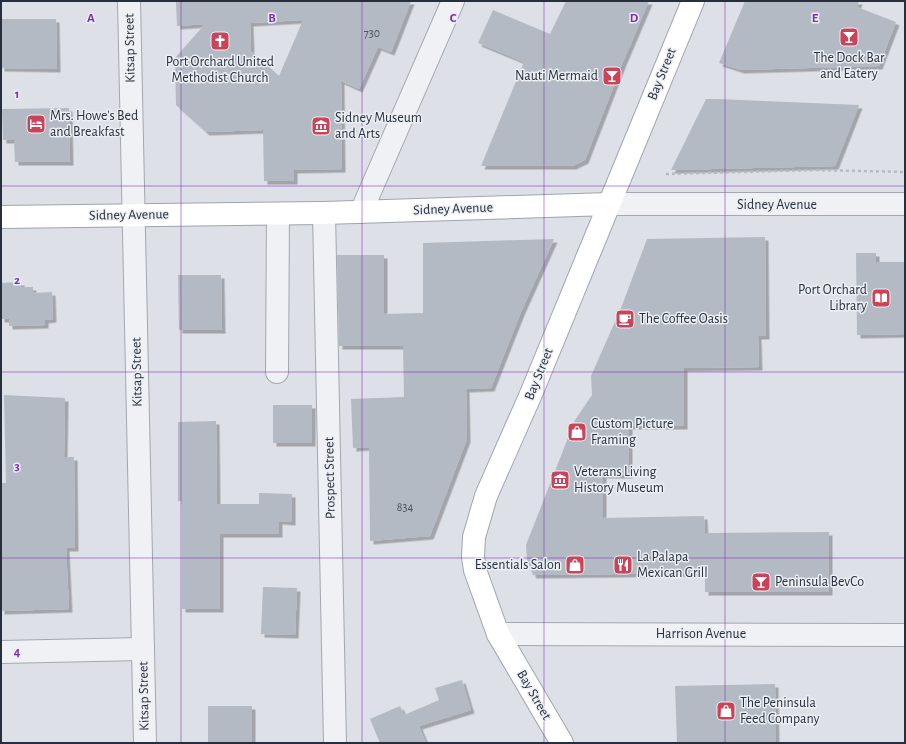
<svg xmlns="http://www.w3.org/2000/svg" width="906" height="744" font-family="'Alegreya Sans',sans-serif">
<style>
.building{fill:#b4bac3;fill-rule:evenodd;filter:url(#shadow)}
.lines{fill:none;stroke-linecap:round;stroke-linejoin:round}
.minor-casing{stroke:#a3a7b0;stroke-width:24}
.major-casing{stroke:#9ca5b2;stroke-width:24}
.path{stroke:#b7bbc1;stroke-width:2.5;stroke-dasharray:3 3;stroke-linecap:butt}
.minor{stroke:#eff1f5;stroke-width:22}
.major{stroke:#fff;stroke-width:22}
.grid{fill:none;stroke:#7b2cbf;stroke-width:1;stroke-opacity:0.55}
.labels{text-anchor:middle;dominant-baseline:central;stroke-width:3;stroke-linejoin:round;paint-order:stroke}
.number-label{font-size:12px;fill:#4a525e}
.street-label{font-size:14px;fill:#272f3c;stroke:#eceff4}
.poi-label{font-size:14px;fill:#272f3c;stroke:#eceff4;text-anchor:start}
.grid-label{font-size:13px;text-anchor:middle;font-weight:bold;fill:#7b2cbf;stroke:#eceff4;stroke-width:3;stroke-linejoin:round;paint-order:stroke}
</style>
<defs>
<filter id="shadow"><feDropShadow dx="3.5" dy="3.5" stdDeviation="0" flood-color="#0004"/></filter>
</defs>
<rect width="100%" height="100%" fill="#dde0e6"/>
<g class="building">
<path d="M 176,1 L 411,1 L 391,52 L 378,47 L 359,89 L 341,81 L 342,169 L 294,170 L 294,181 L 264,181 L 263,130 L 206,132 L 176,105 L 175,58 L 205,24 L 177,26 ZM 303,20 L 279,76 L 251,51 L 250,23 Z"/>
<path d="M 566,1 L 649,1 L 623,62 L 585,160 L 573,166 L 481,166 L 524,62 L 478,43 L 493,10 L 550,34 Z"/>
<path d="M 745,1 L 859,1 L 857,7 L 896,22 L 879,66 L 741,70 L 719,63 Z"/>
<path d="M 1,19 L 56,19 L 57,69 L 1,68 Z"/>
<path d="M 706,99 L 718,99 L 859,105 L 835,166 L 671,170 Z"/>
<path d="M 69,108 L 70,162 L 15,162 L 14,140 L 3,140 L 2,109 Z"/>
<path d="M 765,237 L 766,336 L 758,336 L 759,367 L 684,368 L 684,426 L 629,426 L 629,475 L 603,475 L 603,518 L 704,516 L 705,533 L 829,532 L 829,592 L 705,592 L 705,573 L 533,575 L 527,560 L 526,545 L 575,420 L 592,395 L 591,376 L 621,308 L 647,239 Z"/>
<path d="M 554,239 L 521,312 L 491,388 L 466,389 L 467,439 L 430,536 L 370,541 L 369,447 L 353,448 L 351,399 L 404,397 L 403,346 L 339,346 L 337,255 L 384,255 L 384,314 L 423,313 L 423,243 Z"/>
<path d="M 856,253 L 876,253 L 876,262 L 905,262 L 905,334 L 857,335 Z"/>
<path d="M 178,275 L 221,275 L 222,330 L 179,330 Z"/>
<path d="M 21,282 L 21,287 L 33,287 L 33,293 L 52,292 L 53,319 L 45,320 L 45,325 L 9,326 L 9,319 L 1,319 L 1,283 Z"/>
<path d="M 4,395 L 65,398 L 64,457 L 74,457 L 75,548 L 66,548 L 69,609 L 1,611 L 1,483 L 6,483 Z"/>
<rect x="273" y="405" width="39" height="38"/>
<path d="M 216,421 L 217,504 L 259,504 L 259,493 L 292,494 L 292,522 L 279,521 L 279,534 L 220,534 L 220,609 L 182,609 L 182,501 L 178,501 L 178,422 Z"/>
<path d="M 263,587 L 297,588 L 295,635 L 261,634 Z"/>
<path d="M 462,680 L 471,710 L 419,726 L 426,743 L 380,743 L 370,719 L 400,706 L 404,715 L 439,700 L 435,688 Z"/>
<path d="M 775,684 L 776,743 L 677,743 L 675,686 Z"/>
<rect x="208" y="706" width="44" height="37"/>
</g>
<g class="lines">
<defs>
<g id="minor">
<path d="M 129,1 L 145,743"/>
<path d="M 609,204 L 905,204"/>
<path d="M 361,212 L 453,1"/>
<path d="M 324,213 L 335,743"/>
<path d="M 277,372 L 278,214"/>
<path d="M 498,634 L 905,635"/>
<path d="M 1,652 L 143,649"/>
</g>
<g id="major">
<path d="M 1,217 L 324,213 L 609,204"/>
<path d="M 562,743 L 498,634 L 475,570 L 473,557 L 474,537 L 486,496 L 531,394 L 693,1"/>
</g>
</defs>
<use href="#minor" class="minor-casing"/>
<use href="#major" class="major-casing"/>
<path class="path" d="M 666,174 L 815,170 L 905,172"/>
<use href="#minor" class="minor"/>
<use href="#major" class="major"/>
</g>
<path class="grid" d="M 181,1 L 181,743M 362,1 L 362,743M 544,1 L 544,743M 725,1 L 725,743M 1,186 L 905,186M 1,372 L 905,372M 1,558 L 905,558"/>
<defs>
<symbol id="bar-square" viewBox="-11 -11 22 22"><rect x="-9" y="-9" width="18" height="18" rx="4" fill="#ca4358" stroke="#eceff4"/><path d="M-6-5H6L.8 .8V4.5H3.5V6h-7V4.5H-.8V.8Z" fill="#fff"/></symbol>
<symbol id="church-square" viewBox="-11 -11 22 22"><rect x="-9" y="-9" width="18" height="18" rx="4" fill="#ca4358" stroke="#eceff4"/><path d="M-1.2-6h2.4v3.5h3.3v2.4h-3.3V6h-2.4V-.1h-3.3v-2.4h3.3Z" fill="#fff"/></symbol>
<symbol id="hotel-square" viewBox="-11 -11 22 22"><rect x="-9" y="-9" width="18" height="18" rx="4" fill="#ca4358" stroke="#eceff4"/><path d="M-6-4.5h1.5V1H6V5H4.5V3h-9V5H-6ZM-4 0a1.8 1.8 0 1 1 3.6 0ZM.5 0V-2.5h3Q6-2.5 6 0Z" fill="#fff"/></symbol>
<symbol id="museum-square" viewBox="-11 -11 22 22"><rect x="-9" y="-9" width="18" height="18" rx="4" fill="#ca4358" stroke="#eceff4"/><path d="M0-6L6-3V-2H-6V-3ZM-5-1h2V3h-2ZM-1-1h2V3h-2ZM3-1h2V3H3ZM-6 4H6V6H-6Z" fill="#fff"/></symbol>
<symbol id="library-square" viewBox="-11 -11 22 22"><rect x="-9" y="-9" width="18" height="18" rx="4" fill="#ca4358" stroke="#eceff4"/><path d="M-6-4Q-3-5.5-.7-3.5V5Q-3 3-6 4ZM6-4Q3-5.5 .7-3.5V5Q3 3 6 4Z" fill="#fff"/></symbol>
<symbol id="cafe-square" viewBox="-11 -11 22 22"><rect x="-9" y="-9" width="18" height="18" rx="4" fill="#ca4358" stroke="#eceff4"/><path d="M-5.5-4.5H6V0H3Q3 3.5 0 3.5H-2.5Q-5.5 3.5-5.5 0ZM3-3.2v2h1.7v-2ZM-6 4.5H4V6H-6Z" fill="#fff"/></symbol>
<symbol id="shop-square" viewBox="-11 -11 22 22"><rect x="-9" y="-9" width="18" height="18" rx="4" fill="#ca4358" stroke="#eceff4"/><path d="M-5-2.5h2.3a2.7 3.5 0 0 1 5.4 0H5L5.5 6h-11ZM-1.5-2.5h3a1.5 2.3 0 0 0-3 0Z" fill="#fff"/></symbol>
<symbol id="restaurant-square" viewBox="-11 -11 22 22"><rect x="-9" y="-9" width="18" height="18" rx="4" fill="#ca4358" stroke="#eceff4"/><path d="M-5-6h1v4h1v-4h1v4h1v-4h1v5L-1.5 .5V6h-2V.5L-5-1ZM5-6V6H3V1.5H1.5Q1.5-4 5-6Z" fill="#fff"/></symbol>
</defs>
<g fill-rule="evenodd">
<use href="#bar-square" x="838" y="26" width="22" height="22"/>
<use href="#church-square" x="209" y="30" width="22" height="22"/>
<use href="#bar-square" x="601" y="65" width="22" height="22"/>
<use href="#hotel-square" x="25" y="113" width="22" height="22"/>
<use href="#museum-square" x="310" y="115" width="22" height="22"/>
<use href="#library-square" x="870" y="287" width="22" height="22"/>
<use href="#cafe-square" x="614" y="308" width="22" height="22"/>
<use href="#shop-square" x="566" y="421" width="22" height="22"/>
<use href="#museum-square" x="549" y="469" width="22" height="22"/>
<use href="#shop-square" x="564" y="554" width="22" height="22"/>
<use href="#restaurant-square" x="612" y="554" width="22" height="22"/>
<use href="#bar-square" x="750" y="571" width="22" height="22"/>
<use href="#shop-square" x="715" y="700" width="22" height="22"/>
</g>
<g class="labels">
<g class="number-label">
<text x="372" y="33">730</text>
<text x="405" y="507">834</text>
</g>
<g class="street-label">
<text transform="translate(130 48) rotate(-91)">Kitsap Street</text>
<text transform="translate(662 74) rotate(-68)">Bay Street</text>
<text x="777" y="205">Sidney Avenue</text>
<text transform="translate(453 209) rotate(-2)">Sidney Avenue</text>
<text transform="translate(129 215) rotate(-1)">Sidney Avenue</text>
<text transform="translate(137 372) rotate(-91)">Kitsap Street</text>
<text transform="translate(539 374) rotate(-68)">Bay Street</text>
<text transform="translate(330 478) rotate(-91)">Prospect Street</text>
<text x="701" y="634">Harrison Avenue</text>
<text transform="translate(534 695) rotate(60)">Bay Street</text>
<text transform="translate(144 696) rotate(-91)">Kitsap Street</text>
</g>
<g class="poi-label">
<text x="849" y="58" text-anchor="middle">The Dock Bar<tspan x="849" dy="16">and Eatery</tspan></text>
<text x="220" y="62" text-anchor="middle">Port Orchard United<tspan x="220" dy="16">Methodist Church</tspan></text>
<text x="598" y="76" text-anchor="end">Nauti Mermaid</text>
<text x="50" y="116">Mrs. Howe's Bed<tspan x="50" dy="16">and Breakfast</tspan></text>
<text x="335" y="118">Sidney Museum<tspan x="335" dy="16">and Arts</tspan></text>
<text x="867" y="290" text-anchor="end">Port Orchard<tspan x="867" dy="16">Library</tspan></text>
<text x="639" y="319">The Coffee Oasis</text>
<text x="591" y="424">Custom Picture<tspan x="591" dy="16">Framing</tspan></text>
<text x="574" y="472">Veterans Living<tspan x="574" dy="16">History Museum</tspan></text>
<text x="637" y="557">La Palapa<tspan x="637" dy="16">Mexican Grill</tspan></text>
<text x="561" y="565" text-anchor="end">Essentials Salon</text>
<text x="775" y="582">Peninsula BevCo</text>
<text x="740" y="703">The Peninsula<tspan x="740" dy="16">Feed Company</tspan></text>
</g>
</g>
<g class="grid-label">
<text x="91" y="22">A</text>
<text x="272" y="22">B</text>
<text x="453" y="22">C</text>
<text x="634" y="22">D</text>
<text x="815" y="22">E</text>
<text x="17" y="98">1</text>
<text x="17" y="284">2</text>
<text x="17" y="470">3</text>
<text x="17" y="656">4</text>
</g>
<rect width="906" height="744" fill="none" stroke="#272f3c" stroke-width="4"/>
</svg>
